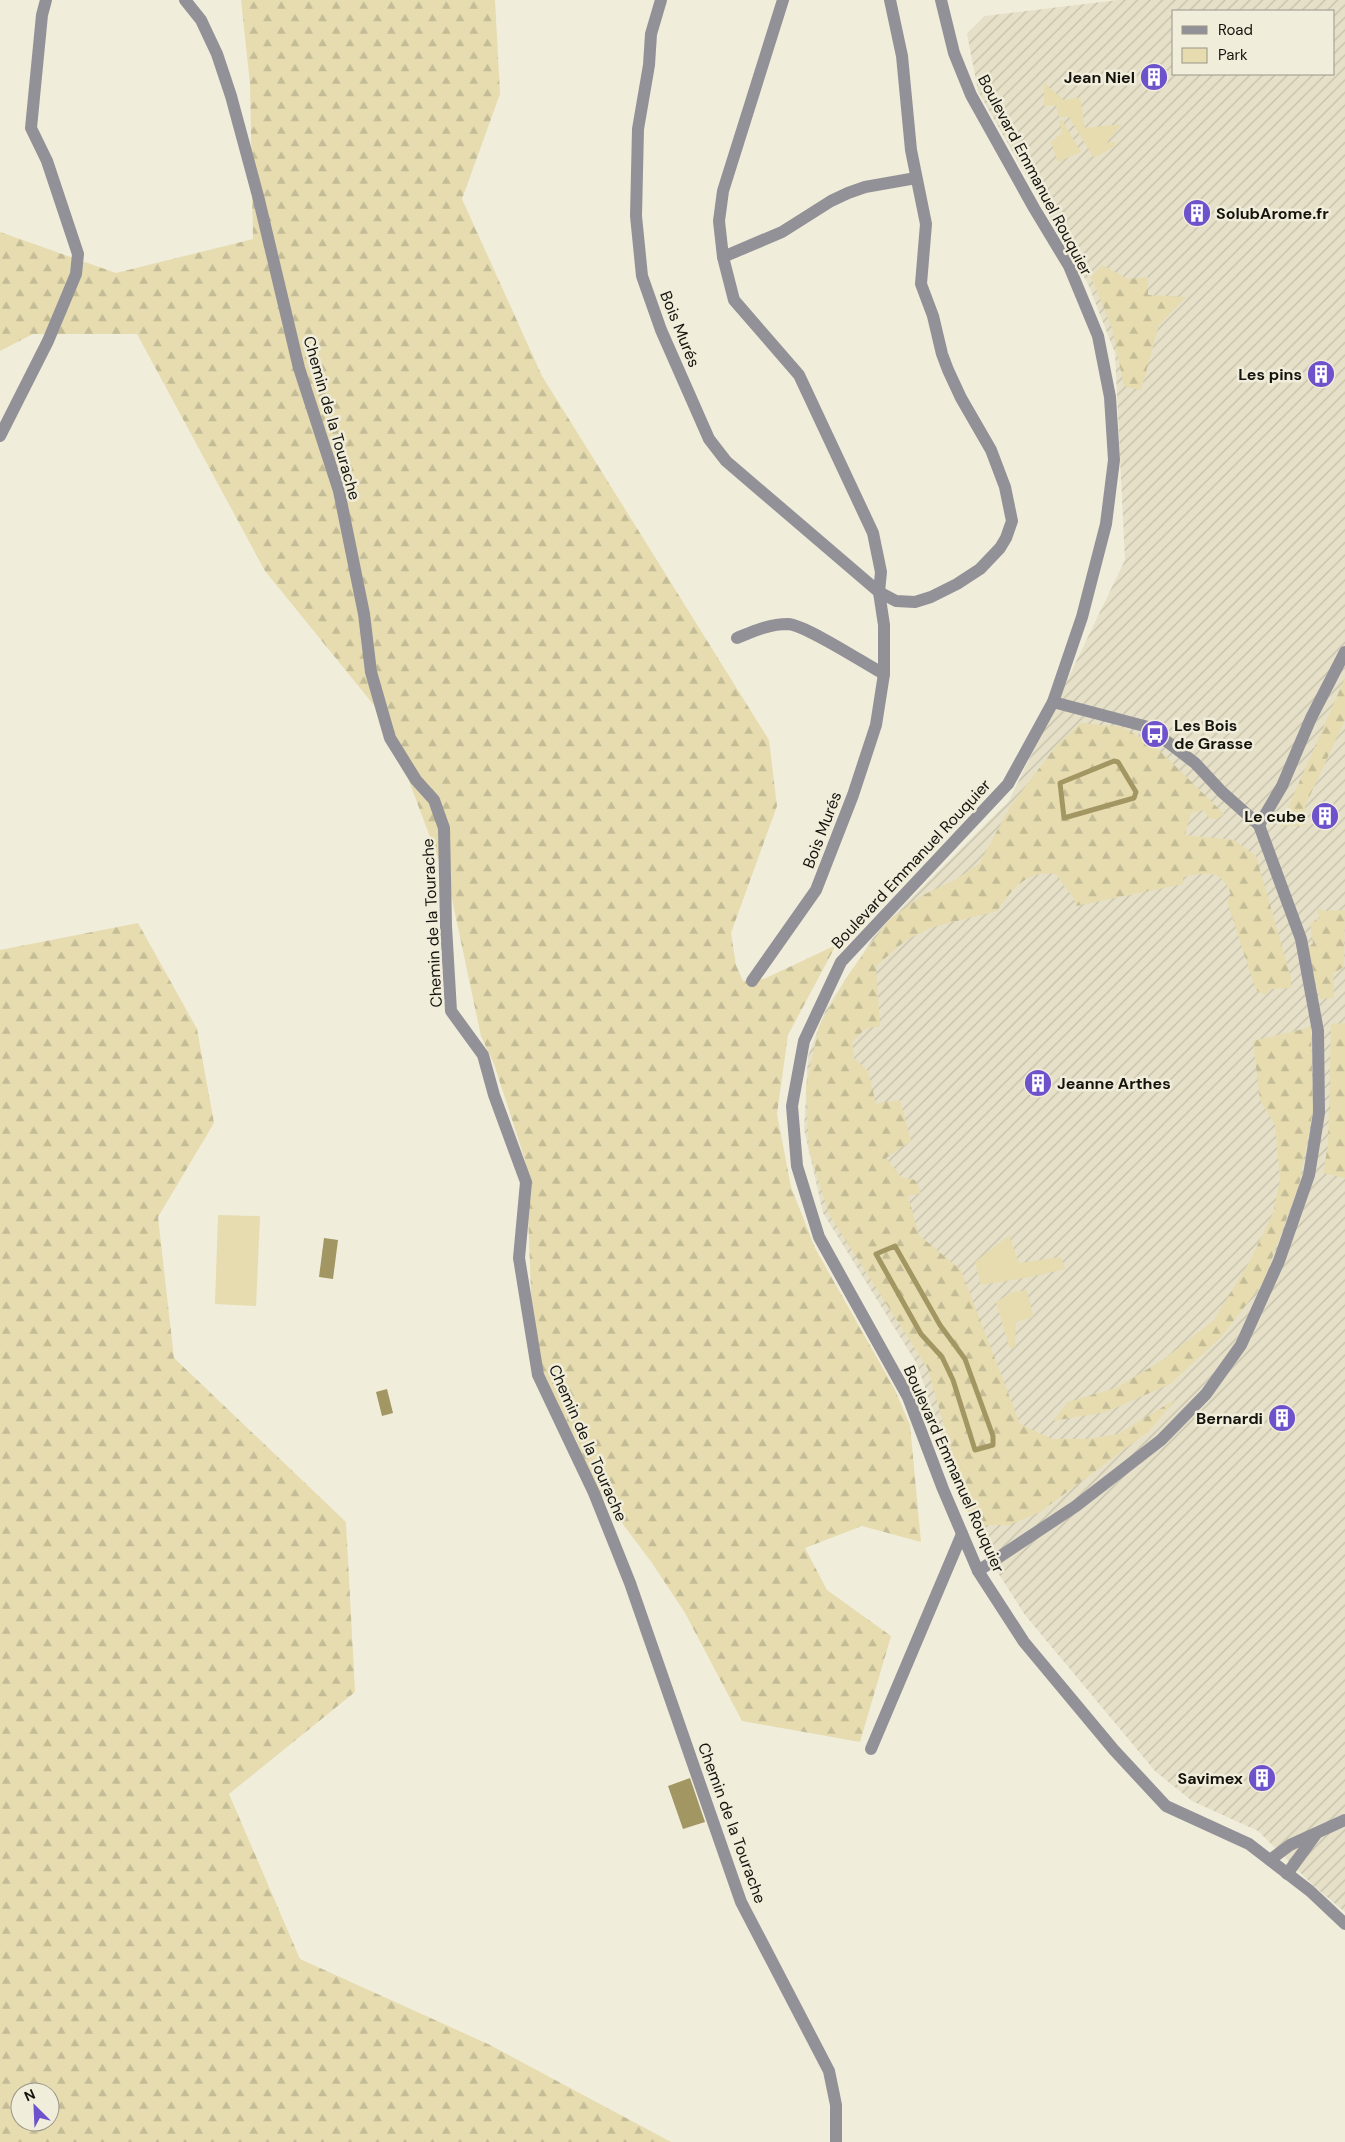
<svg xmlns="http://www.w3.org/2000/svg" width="1345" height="2142" font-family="'DM Sans',sans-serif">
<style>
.industrial{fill:url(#industrial-furrows);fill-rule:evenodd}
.green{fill:#e6dcb0}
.forest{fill:url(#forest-firs);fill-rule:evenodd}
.water{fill:#a29663}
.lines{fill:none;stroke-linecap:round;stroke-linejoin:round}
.stream{stroke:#a29663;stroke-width:5}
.minor{stroke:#929198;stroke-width:12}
.labels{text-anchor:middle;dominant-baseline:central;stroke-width:5;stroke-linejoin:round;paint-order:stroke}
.poi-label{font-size:16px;font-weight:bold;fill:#15130d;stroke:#f1eddb;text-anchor:end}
.street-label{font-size:16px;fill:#15130d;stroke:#f1eddb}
</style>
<defs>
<pattern id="industrial-furrows" width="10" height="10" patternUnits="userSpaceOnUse" patternTransform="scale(1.25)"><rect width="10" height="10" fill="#e5e0c7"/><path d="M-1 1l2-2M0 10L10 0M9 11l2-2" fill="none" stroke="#c4bfaa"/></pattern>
<pattern id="forest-firs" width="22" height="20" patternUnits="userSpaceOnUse" patternTransform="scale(1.25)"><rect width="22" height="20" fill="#e6dcb0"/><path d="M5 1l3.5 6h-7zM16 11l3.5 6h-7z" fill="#c4bc96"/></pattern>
</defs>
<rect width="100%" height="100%" fill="#f1eddb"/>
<path class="industrial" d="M 1118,0 L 1345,0 L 1345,1912 L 1314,1886 L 1258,1831 L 1192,1801 L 1155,1771 L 1025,1615 L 991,1562 L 972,1525 L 917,1364 L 823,1213 L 804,1129 L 808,1056 L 826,1009 L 877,932 L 1009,801 L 1125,560 L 1115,353 L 1088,284 L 978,91 L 967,34 L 985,16 ZM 1174,11 L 1334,11 L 1334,74 L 1174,74 Z"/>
<g class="green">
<path d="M 1044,83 L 1064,100 L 1080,97 L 1085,128 L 1122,124 L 1106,143 L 1115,142 L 1115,146 L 1094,158 L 1069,117 L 1059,117 L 1056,105 L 1044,106 Z"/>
<path d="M 1062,120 L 1081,152 L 1058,162 L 1051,142 L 1062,133 L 1059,121 Z"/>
<path d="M 218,1215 L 260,1216 L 256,1306 L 215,1304 Z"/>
<path d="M 1009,1235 L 1019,1263 L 1061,1257 L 1065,1269 L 1025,1278 L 981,1285 L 975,1262 Z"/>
<path d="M 1027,1290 L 1033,1317 L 1016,1322 L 1015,1347 L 1010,1349 L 996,1302 L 1012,1292 Z"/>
</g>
<g class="forest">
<path d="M 241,0 L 495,0 L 500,94 L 462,199 L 542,376 L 769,740 L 777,806 L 731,933 L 736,965 L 743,981 L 764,979 L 836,945 L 788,1035 L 777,1114 L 791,1187 L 815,1248 L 894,1388 L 910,1425 L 921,1542 L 862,1526 L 805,1548 L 827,1590 L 891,1636 L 860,1742 L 742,1721 L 685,1613 L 652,1563 L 595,1487 L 576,1439 L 549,1392 L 533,1343 L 526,1163 L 494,1064 L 481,1036 L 450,890 L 386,720 L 265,571 L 137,334 L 33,334 L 0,351 L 0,232 L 116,273 L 253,239 L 250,84 Z"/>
<path d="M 1102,265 L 1128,279 L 1148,277 L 1148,295 L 1186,297 L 1159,325 L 1141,390 L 1124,386 L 1112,328 L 1091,277 Z"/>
<path d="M 1345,678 L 1345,720 L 1305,806 L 1306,826 L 1280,826 Z"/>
<path d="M 1081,723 L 1122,727 L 1154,745 L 1224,814 L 1217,819 L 1209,818 L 1204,810 L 1191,813 L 1185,835 L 1234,840 L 1256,856 L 1291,978 L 1291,988 L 1271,989 L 1265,995 L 1256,990 L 1227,901 L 1231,894 C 1221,868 1206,873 1183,877 L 1183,884 L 1076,906 L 1074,899 L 1056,874 C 1026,870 1013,888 997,911 L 933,927 L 906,940 L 876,966 L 880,1026 L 865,1029 L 852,1042 L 854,1058 L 868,1071 L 876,1104 L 900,1100 L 911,1141 L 886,1158 L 901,1177 L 915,1180 L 921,1193 L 908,1196 L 919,1235 L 961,1270 L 1020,1424 L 1052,1439 L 1087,1439 L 1118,1434 L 1176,1399 L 1149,1431 L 1040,1512 L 1009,1525 L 972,1525 L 928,1369 L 829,1214 L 809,1150 L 806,1087 L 819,1026 L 849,974 L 888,921 L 923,895 L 955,880 L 979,864 L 1010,807 L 1056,746 Z"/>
<path d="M 1316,909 L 1325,911 L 1345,910 L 1344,967 L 1333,973 L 1334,998 L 1320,999 L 1306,950 L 1313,943 L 1310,923 L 1320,918 Z"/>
<path d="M 138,923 L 197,1029 L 214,1123 L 158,1217 L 174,1358 L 346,1522 L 355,1692 L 229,1794 L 300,1959 L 488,2044 L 671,2142 L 0,2142 L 0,950 ZM 20,2092 L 50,2092 L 50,2122 L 20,2122 Z"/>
<path d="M 1345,1023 L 1345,1178 L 1323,1173 L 1328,1145 L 1331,1024 Z"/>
<path d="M 1311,1027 L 1313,1110 L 1299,1185 L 1263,1283 L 1221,1337 L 1170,1384 L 1106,1412 L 1053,1421 L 1068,1402 L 1116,1388 L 1164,1359 L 1214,1320 L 1251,1259 L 1273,1213 L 1280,1180 L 1275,1125 L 1260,1100 L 1253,1041 Z"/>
</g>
<g class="water">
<path d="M 324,1238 L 338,1240 L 333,1279 L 319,1277 Z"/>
<path d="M 387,1389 L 393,1413 L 382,1416 L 376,1392 Z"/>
<path d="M 690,1778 L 705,1822 L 683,1829 L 668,1786 Z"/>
</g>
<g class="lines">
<g class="stream">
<path d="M 1114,761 L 1118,762 L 1136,792 L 1134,798 L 1064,818 L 1060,783 Z"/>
<path d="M 895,1246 L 940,1325 L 965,1359 L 993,1436 L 993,1445 L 975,1450 L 953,1380 L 942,1357 L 921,1334 L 876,1254 Z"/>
</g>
<g class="minor">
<path d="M 185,0 L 201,20 L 217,54 L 231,96 L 258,196 L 299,368 L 339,491 L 364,614 L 371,672 L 390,738 L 416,780 L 434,800 L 444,828 L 446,926 L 451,1011 L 483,1055 L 494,1095 L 526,1182 L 519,1258 L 538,1375 L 594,1493 L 630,1583 L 741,1902 L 829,2071 L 836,2105 L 836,2142"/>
<path d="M 661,0 L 651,34 L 649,65 L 638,129 L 636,216 L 642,276 L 661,330 L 709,439 L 726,461 L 879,592 L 896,601 L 915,602 L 931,597 L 957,584 L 980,569 L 1000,548 L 1006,538 L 1012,521 L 1005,487 L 991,450 L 961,398 L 948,370 L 942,354 L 933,316 L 921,284 L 926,224 L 911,150 L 902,56 L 890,0"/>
<path d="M 941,0 L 954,53 L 971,95 L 1034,208 L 1069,266 L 1098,336 L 1110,397 L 1114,460 L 1106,524 L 1082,617 L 1053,702 L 1008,784 L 841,962 L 804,1041 L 792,1106 L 797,1166 L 819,1237 L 908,1397 L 943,1489 L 978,1571 L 1024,1642 L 1114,1750 L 1166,1806 L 1249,1844 L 1310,1891 L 1345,1924"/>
<path d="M 723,257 L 782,232 L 831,201 L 848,193 L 865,187 L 916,178"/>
<path d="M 0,436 L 48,341 L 76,274 L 78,254 L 47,161 L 31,128 L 42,15 L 46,0"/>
<path d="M 737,638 C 754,631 769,624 788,624 C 806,625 865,664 884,674"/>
<path d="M 1259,825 L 1282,786 L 1311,718 L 1345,652"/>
<path d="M 752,981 L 816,890 L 853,795 L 876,725 L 884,674 L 884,625 L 879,592 L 881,572 L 873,533 L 799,375 L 734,300 L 723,257 L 719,221 L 723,191 L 783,0"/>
<path d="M 978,1571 L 1076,1506 L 1161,1440 L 1206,1394 L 1241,1345 L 1279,1261 L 1309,1175 L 1319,1113 L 1318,1031 L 1301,939 L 1259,825 L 1222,792 L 1195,763 L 1148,727 L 1053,702"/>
<path d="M 871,1749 L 962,1534"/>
<path d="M 1270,1860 L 1290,1845 L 1345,1820"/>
<path d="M 1287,1874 L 1316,1834"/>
</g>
</g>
<defs>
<symbol id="building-disc" viewBox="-11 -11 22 22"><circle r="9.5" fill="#6e52cb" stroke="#f1eddb"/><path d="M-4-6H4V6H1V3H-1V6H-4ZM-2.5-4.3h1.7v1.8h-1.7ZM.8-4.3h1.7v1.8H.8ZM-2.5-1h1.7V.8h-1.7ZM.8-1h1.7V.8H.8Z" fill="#fff"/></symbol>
<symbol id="bus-disc" viewBox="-11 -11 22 22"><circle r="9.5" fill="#6e52cb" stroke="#f1eddb"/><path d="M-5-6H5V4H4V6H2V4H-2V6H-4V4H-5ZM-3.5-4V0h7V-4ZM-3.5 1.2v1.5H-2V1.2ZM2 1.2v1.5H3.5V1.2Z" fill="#fff"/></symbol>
</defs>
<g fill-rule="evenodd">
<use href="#building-disc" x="1138" y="61" width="32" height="32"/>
<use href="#building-disc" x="1181" y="197" width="32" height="32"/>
<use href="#building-disc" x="1305" y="358" width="32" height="32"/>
<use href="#bus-disc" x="1139" y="718" width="32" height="32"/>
<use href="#building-disc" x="1309" y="800" width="32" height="32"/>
<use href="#building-disc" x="1022" y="1067" width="32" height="32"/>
<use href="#building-disc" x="1266" y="1402" width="32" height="32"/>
<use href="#building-disc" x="1246" y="1762" width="32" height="32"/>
</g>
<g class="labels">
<g class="poi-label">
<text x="1135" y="77">Jean Niel</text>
<text x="1216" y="213" text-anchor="start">SolubArome.fr</text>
<text x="1302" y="374">Les pins</text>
<text x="1174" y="725" text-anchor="start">Les Bois<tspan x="1174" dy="18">de Grasse</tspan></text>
<text x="1306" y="816">Le cube</text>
<text x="1057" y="1083" text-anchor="start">Jeanne Arthes</text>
<text x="1263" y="1418">Bernardi</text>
<text x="1243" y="1778">Savimex</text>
</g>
<g class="street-label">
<text transform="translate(1035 175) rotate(62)">Boulevard Emmanuel Rouquier</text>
<text transform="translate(680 329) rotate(68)">Bois Murés</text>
<text transform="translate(332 418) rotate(74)">Chemin de la Tourache</text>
<text transform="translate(822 830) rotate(-69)">Bois Murés</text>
<text transform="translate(911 864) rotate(-47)">Boulevard Emmanuel Rouquier</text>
<text transform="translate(432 923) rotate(-93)">Chemin de la Tourache</text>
<text transform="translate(588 1443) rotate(66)">Chemin de la Tourache</text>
<text transform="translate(954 1469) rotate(66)">Boulevard Emmanuel Rouquier</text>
<text transform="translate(732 1823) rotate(70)">Chemin de la Tourache</text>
</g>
</g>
<rect x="1172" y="10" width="162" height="65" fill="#f1eddb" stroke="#999689"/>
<rect x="1182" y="26" width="25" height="8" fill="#929198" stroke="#999689"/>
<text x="1218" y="35" font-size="15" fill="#15130d">Road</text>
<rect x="1182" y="48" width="25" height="15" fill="#e6dcb0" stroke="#999689"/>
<text x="1218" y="60" font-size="15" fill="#15130d">Park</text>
<g transform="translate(35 2107) rotate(336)"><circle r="24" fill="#f1eddb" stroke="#999689"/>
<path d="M0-4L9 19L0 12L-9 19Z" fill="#6e52cb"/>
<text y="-8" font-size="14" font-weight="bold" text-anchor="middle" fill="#15130d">N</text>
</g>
</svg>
